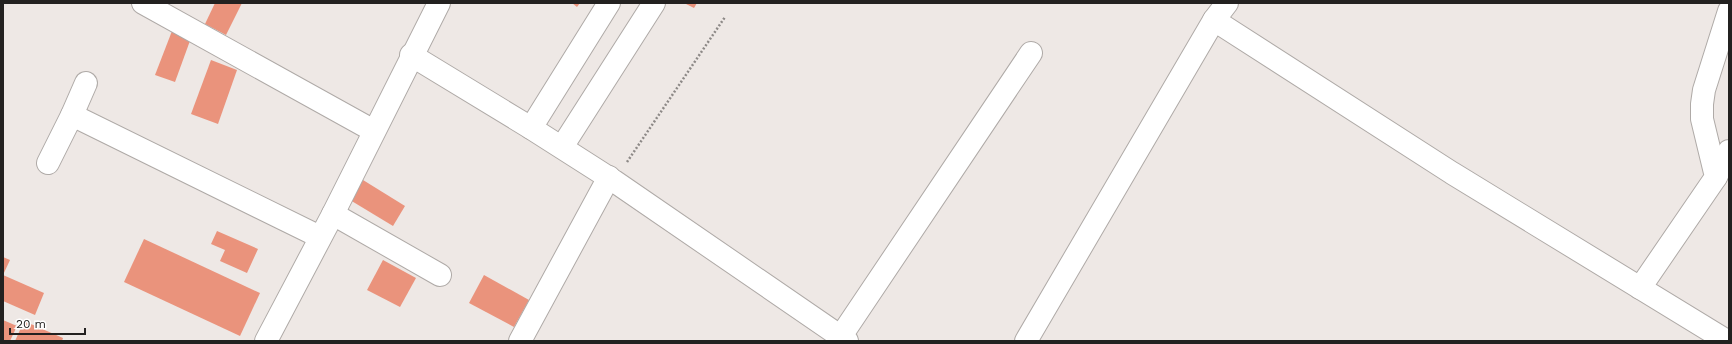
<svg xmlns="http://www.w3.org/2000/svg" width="1732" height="344" font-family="'Work Sans',sans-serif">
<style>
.building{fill:#ea937c}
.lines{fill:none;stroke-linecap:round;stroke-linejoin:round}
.street-casing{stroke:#afaaa7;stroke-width:24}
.path{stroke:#8d8987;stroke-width:2.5;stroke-dasharray:2 2;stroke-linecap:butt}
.street{stroke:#fff;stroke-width:22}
</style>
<rect width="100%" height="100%" fill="#eee8e5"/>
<g class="building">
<path d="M 215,3 L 242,3 L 226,35 L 205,24 Z"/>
<path d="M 572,3 L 580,3 L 577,7 Z"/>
<path d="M 684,3 L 697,3 L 694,8 Z"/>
<path d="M 172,31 L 191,38 L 175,82 L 155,75 Z"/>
<path d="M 211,60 L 237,70 L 218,124 L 191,114 Z"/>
<path d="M 363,180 L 405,206 L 393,226 L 350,200 Z"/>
<path d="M 217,231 L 258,249 L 247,273 L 220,261 L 225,250 L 211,244 Z"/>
<path d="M 144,239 L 260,293 L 240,336 L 124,282 Z"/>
<path d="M 3,257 L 10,260 L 3,275 Z"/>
<path d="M 383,260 L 416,278 L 400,307 L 367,290 Z"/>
<path d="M 3,275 L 44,293 L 35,315 L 3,301 Z"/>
<path d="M 484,275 L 529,300 L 514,327 L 469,303 Z"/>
<path d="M 3,320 L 17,326 L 10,341 L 3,341 Z"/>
<path d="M 24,321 L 63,338 L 62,341 L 15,341 Z"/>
</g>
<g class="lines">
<defs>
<g id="street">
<path d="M 143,3 L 374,131"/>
<path d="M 1227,3 L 1214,20 L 1452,173 L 1727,341"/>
<path d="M 411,55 L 531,128 L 614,181 L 847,341"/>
<path d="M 72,115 L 86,83"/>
<path d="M 531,128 L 609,3"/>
<path d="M 562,147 L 654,3"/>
<path d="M 48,163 L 72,115 L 320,237"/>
<path d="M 1716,177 L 1729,151"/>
<path d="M 333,214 L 440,275"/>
<path d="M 1640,288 L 1716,177 L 1702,119 L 1702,104 L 1704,90 L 1729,11"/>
<path d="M 841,336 L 1031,53"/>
<path d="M 266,341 L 333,214 L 439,3"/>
<path d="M 520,341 L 609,177"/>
<path d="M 1026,341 L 1214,20"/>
</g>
</defs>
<use href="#street" class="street-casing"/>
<path class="path" d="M 627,162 L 725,17"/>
<use href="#street" class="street"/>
</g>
<rect width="1732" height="344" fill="none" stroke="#232120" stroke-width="8"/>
<path d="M10 328v6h75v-6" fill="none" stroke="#232120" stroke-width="2"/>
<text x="16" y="328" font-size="12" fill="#232120" stroke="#ffffff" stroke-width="3" paint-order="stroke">20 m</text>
</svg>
